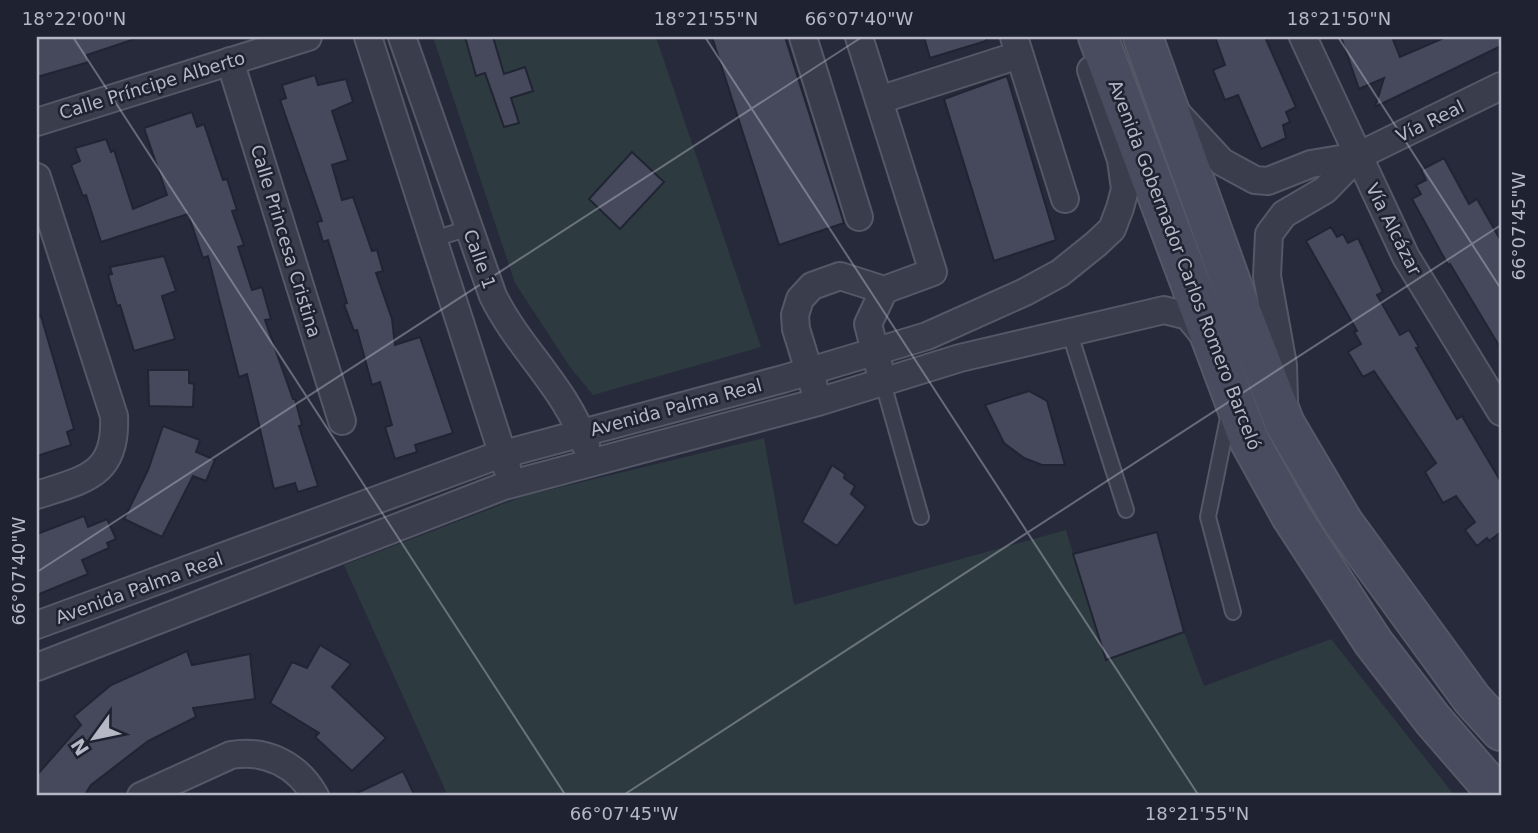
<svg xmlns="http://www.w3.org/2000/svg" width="1538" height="833" font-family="'DejaVu Sans',sans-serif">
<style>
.green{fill:#2d3a40}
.building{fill:#46495c;stroke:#212432;stroke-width:2}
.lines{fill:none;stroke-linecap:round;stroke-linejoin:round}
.lane-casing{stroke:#555866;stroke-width:18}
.street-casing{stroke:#555866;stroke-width:30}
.secondary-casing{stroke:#555866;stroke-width:42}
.lane{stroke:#3a3d4b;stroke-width:14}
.street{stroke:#3a3d4b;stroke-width:26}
.secondary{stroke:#494b5e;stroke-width:38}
.ticks{fill:none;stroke:#b6b8c6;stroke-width:2;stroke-opacity:0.45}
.labels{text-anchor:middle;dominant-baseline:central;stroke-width:5;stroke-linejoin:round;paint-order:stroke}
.street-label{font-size:18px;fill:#b6b8c6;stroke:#1f2230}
.neatline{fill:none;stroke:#b6b8c6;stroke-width:2.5}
.ticks-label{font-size:18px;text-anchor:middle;fill:#b6b8c6}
</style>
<rect width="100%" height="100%" fill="#272a3b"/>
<g class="green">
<path d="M 433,37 L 656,37 L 761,347 L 593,395 L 570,367 L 515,283 Z"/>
<path d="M 764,438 L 794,605 L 1066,530 L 1106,660 L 1184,632 L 1204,686 L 1331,639 L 1455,796 L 448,796 L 344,565 L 524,496 Z"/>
</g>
<g class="building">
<path d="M 37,37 L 132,37 L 132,40 L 87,55 L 89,62 L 37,77 Z"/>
<path d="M 465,37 L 493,37 L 504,74 L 525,67 L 533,91 L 511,98 L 519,123 L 504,127 L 485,73 L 476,76 Z"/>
<path d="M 712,37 L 785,37 L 844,223 L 779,245 Z"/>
<path d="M 924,37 L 986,37 L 986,41 L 930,58 Z"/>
<path d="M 1215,37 L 1265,37 L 1296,107 L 1286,112 L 1290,122 L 1283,125 L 1286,138 L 1261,149 L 1238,95 L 1225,100 L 1213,70 L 1225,65 Z"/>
<path d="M 1341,37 L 1392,37 L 1400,57 L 1446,37 L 1501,37 L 1501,46 L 1375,107 L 1384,78 L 1359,89 Z"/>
<path d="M 315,75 L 318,85 L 346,79 L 353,102 L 332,111 L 348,160 L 332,165 L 342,200 L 353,197 L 372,251 L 377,250 L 383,271 L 376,273 L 392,319 L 395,345 L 420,337 L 453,433 L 415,445 L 417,452 L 395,459 L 385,427 L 392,425 L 380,382 L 372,385 L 357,330 L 354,331 L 344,304 L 347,303 L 328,240 L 323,242 L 317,222 L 322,221 L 280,100 L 286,98 L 282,85 Z"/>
<path d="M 1007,76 L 1056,240 L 994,261 L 944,99 Z"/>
<path d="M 192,112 L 197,127 L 204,124 L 223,180 L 227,179 L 237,210 L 232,211 L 244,245 L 238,247 L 252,290 L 262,287 L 271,319 L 265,320 L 293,399 L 295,399 L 302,425 L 299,426 L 318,486 L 298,492 L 295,483 L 274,489 L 247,374 L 239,377 L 208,256 L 203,258 L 188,214 L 101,242 L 86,195 L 83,196 L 71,165 L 80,161 L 75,148 L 106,139 L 111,152 L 114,150 L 133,209 L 167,195 L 144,128 Z"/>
<path d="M 632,152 L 664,182 L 620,229 L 589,199 Z"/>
<path d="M 1444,158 L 1469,204 L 1477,199 L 1501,241 L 1501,349 L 1450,264 L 1448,265 L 1412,199 L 1421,194 L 1416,185 L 1426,180 L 1421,170 Z"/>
<path d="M 1331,227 L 1337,237 L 1343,234 L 1348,243 L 1358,238 L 1383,292 L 1377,295 L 1400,335 L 1409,330 L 1419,347 L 1416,348 L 1457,419 L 1462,416 L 1501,482 L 1501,532 L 1489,541 L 1487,538 L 1477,546 L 1465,530 L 1475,522 L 1456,496 L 1443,503 L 1425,472 L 1436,463 L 1374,371 L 1363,377 L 1348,352 L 1361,344 L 1354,332 L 1357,331 L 1306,241 Z"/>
<path d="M 164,256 L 176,291 L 162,296 L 175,339 L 134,351 L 120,305 L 117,306 L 108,275 L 112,274 L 110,267 Z"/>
<path d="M 41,316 L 74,429 L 67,432 L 71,445 L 37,456 L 37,317 Z"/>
<path d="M 148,370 L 189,370 L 189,383 L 194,384 L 193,407 L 149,406 Z"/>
<path d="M 1029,391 L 1047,401 L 1065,465 L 1042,465 L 1024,458 L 1004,443 L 985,405 Z"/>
<path d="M 163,426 L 200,440 L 196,452 L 215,460 L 206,481 L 193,476 L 162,537 L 124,519 L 148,470 Z"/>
<path d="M 832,465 L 845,474 L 844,478 L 855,486 L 851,494 L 866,507 L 837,546 L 802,522 Z"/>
<path d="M 84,516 L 88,527 L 107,519 L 116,539 L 107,543 L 109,548 L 82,560 L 88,574 L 37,595 L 37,534 Z"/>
<path d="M 1157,532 L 1184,632 L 1106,660 L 1073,554 Z"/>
<path d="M 320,645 L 351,664 L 332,687 L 386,738 L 352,771 L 315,737 L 319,733 L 270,703 L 292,662 L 307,668 Z"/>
<path d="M 187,651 L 192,665 L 250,654 L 255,699 L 193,708 L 196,717 L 148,741 L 91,785 L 84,796 L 37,796 L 37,775 L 81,725 L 74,716 L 111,685 Z"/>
<path d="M 403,771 L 415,796 L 351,796 Z"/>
</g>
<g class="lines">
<defs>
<g id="lane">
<path d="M 434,239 L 469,228"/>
<path d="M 1070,334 L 1126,510"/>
<path d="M 883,383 L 921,517"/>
<path d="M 1229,413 L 1208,517 L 1233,612"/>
</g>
<g id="street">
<path d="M 368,37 L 507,468"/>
<path d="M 402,37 L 493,296 C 519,349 567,389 586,446"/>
<path d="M 803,37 L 859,217"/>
<path d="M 1014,37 L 1065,199"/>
<path d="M 1303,37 L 1406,257 L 1501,412"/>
<path d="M 230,61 L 342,421"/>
<path d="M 879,100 L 1019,55"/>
<path d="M 1174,110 L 1222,162 L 1255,180 L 1268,181 L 1311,164 L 1358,156 L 1501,86"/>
<path d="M 37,122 L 308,37"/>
<path d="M 37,177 L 114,416 C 117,475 86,479 37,495"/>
<path d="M 879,367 L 868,324 L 884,290"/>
<path d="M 814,387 L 796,329 L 795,315 L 800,299 L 812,286 L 840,276 L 884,290 L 933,272 L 859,37"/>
<path d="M 1284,401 L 1283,365 L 1267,276 L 1269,234 L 1284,214 L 1325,190 L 1358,156"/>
<path d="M 37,625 L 493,457 L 783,379 L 927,336 L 1025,292 L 1060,273 L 1096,244 L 1112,229 L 1120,208 L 1125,189 L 1121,160 L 1091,70"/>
<path d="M 37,667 L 504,486 L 818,402 L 960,358 L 1164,310 L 1188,316 L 1206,338"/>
<path d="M 141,796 L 231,755 C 266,749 298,765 315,796"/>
</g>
<g id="secondary">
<path d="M 1098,37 L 1249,440 L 1291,516 L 1373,642 L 1433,720 L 1499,796"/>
<path d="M 1143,37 L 1243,316 L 1285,424 L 1343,522 L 1472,699 L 1501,731"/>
</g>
</defs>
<use href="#lane" class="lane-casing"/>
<use href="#street" class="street-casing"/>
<use href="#secondary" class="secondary-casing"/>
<use href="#lane" class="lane"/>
<use href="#street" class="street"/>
<use href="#secondary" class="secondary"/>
</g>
<path class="ticks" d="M 73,37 L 566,796M 705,37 L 1199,796M 1338,37 L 1501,289M 37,572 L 862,37M 622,796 L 1501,225"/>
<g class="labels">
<g class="street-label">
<text transform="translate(152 85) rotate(-17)">Calle Príncipe Alberto</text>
<text transform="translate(1430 121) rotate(-26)">Vía Real</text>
<text transform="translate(1394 229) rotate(63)">Vía Alcázar</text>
<text transform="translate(286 241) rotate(73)">Calle Princesa Cristina</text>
<text transform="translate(480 259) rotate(70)">Calle 1</text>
<text transform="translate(1185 265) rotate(69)">Avenida Gobernador Carlos Romero Barceló</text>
<text transform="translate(676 407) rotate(-15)">Avenida Palma Real</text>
<text transform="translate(139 588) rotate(-20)">Avenida Palma Real</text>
</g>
</g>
<rect width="1538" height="833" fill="none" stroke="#1f2230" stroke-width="77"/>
<g transform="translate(94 738) rotate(237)" stroke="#1f2230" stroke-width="5" paint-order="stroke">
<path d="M0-5L12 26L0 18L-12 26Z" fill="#b6b8c6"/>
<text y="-10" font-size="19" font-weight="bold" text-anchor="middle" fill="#b6b8c6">N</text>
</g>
<rect x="38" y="38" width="1462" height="756" class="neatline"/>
<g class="ticks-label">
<text x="74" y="25">18°22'00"N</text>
<text x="706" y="25">18°21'55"N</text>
<text x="859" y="25">66°07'40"W</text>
<text x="1339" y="25">18°21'50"N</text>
<text transform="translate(1519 226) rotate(-90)" y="6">66°07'45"W</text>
<text transform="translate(19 571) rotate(-90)" y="6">66°07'40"W</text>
<text x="624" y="820">66°07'45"W</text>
<text x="1197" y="820">18°21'55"N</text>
</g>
</svg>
